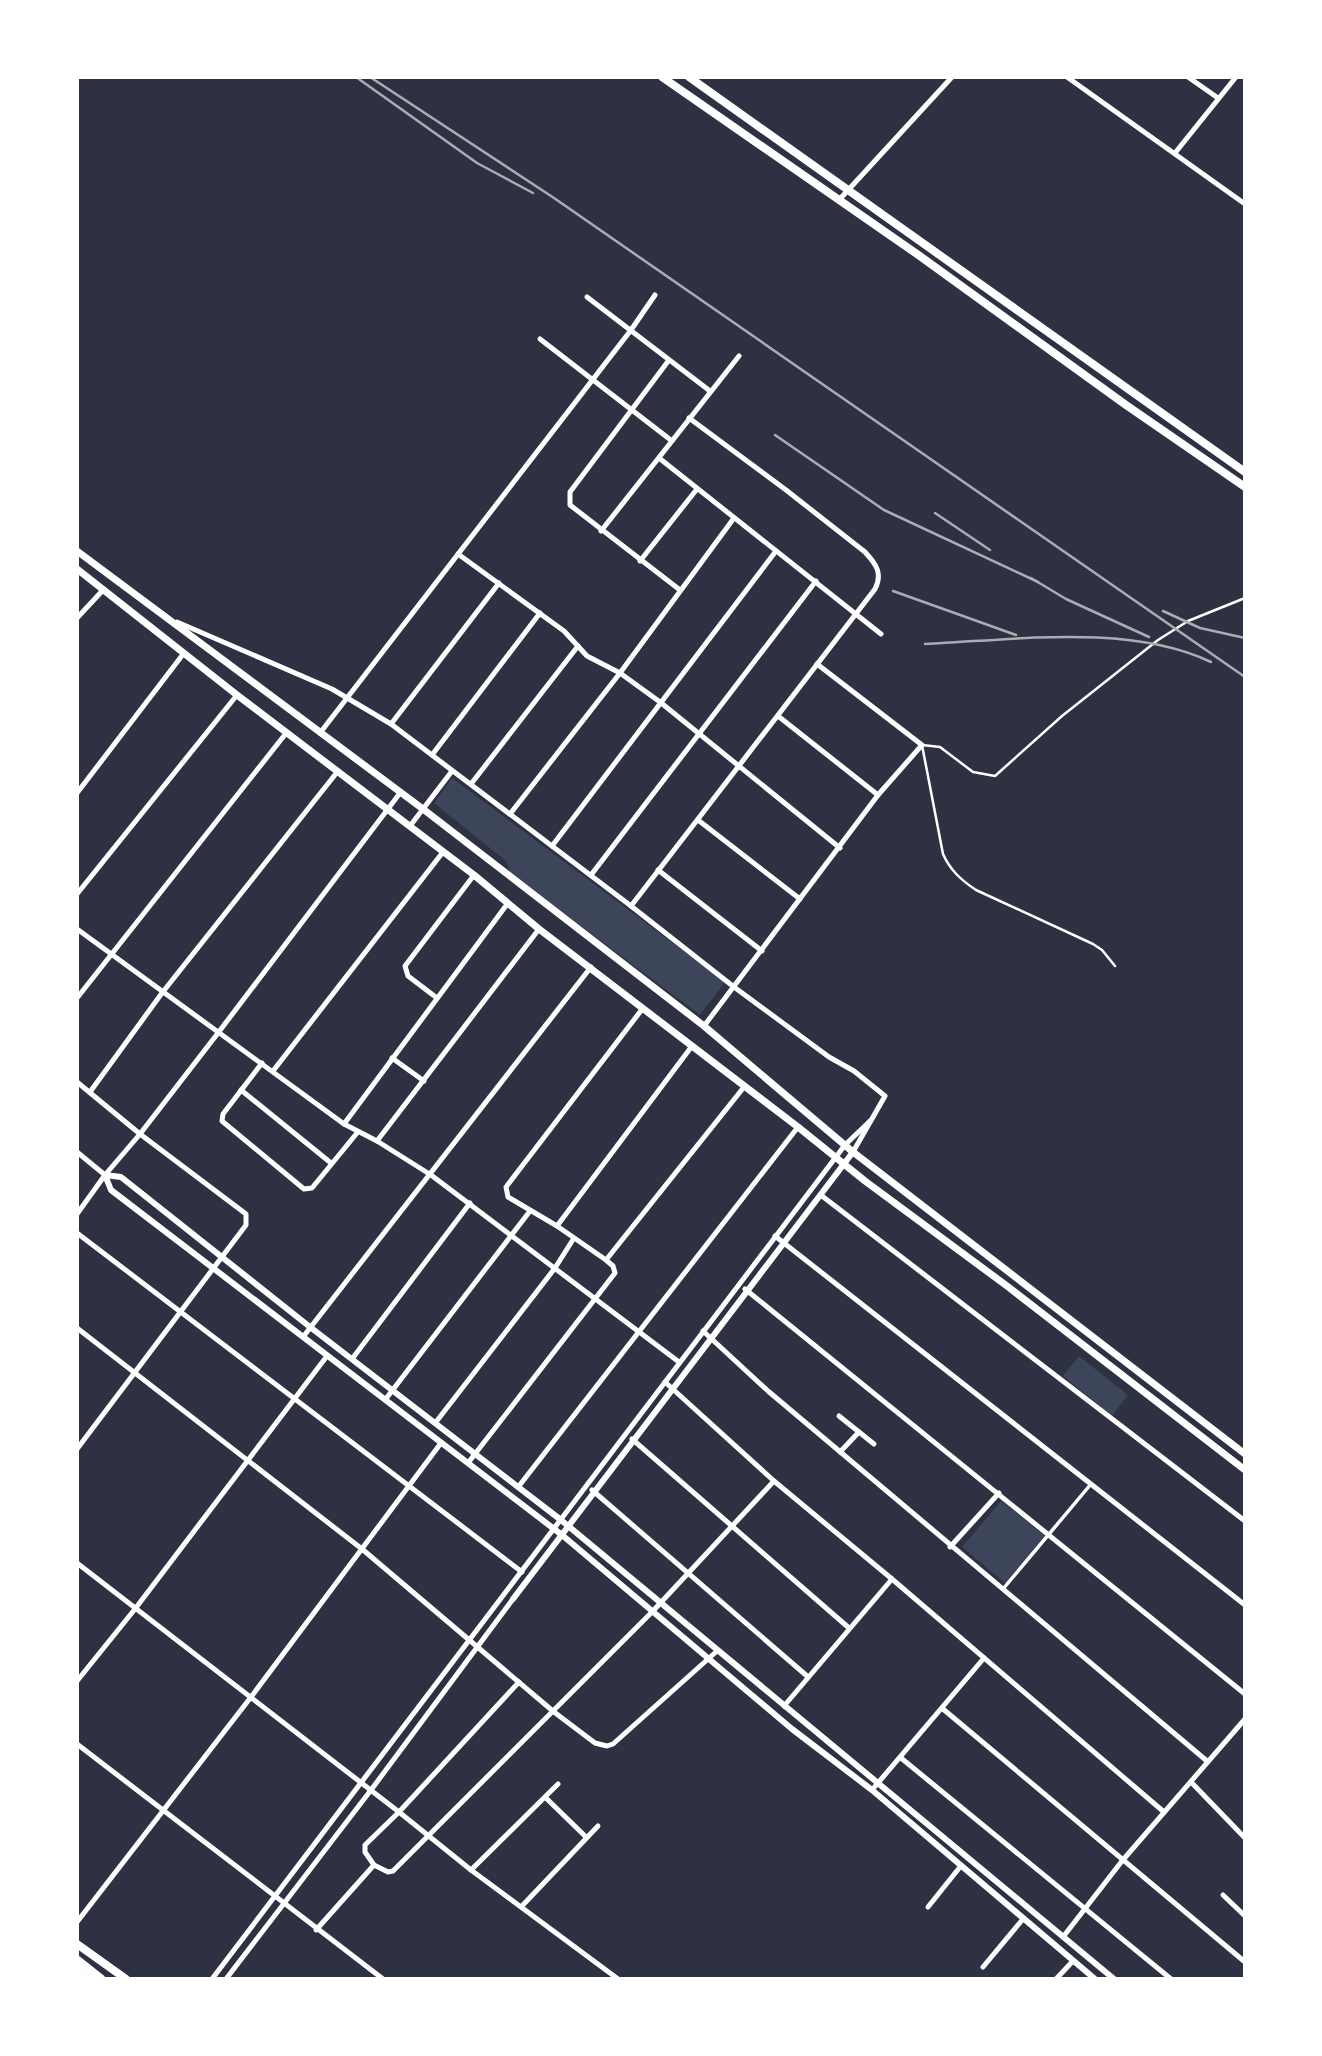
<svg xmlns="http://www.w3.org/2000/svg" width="1322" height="2056" font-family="'Open Sans',sans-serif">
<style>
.green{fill:#3c4559}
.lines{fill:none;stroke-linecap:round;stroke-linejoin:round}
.service{stroke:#fff;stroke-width:2.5}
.pedestrian{stroke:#fff;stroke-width:3.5}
.minor{stroke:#fff;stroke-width:5}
.tertiary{stroke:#fff;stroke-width:6}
.secondary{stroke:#fff;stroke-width:7}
.primary{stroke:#fff;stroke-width:8}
.trunk{stroke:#fff;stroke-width:9}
.rail{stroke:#abadb3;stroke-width:2.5}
</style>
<rect width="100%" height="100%" fill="#2d3142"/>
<g class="green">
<path d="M 452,778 L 725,982 L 700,1015 L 510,873 L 506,861 L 434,803 Z"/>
<path d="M 1079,1356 L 1128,1395 L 1112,1416 L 1063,1376 Z"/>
<path d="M 1001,1501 L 1046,1537 L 1006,1584 L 962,1547 Z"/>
</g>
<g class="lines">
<path class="service" d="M 1115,966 L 1102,950 L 1093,944 L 976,890 C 961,880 950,870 943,854 L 922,745 L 940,747 L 973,772 L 995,776 L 1062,716 L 1158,640 L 1188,621 L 1245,598"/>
<path class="pedestrian" d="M 1003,1589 L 1091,1484"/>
<g class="minor">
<path d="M 1067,77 L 1245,204"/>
<path d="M 1188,77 L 1218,98"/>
<path d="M 1175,153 L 1236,77"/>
<path d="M 839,200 L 952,77"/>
<path d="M 587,297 L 710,391"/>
<path d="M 540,339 L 672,441"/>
<path d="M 669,360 L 570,492 L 570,505 L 680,590"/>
<path d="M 659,458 L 881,634"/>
<path d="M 601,531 L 739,356"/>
<path d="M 458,554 L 564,631 L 587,656 L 620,673 L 660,702 L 840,848"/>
<path d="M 640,561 L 697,489"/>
<path d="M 77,618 L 104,589"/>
<path d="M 177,622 L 332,689 L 391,724 L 631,906 L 734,987 L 829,1057 L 854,1071 L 885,1096 L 853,1152"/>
<path d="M 778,716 L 878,795"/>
<path d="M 391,724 L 499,583"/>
<path d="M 320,733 L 631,330 L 655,295"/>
<path d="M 432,755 L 540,613"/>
<path d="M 471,784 L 578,646"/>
<path d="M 77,793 L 184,653"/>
<path d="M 510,814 L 620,673 L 734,518"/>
<path d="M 698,820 L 800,899"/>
<path d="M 410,826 L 452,771"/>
<path d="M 552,846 L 776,551"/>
<path d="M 658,870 L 762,951"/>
<path d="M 591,875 L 816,581"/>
<path d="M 77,894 L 237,695"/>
<path d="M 631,906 L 875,589 C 883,573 876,564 865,552 L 786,490 L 689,418"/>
<path d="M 77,929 L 344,1124 L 377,1141 L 431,1175 L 679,1362"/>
<path d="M 77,998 L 287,732"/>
<path d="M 437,998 L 408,976 L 405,966 L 474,875"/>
<path d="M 704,1026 L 878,795 L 922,745 L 817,664"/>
<path d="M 392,1058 L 424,1081"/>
<path d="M 262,1063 L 223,1114 L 222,1121 L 304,1189 L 312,1188 L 357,1133"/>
<path d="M 273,1071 L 443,852"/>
<path d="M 77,1082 L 140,1134 L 246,1214 L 246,1225 L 77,1449"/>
<path d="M 241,1090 L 331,1163"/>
<path d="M 90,1092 L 162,993 L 338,771"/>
<path d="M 344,1124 L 508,903"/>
<path d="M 377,1141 L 539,929"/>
<path d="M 77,1152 L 105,1175"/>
<path d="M 822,1196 L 1245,1521"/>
<path d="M 77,1214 L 105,1175 L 140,1134 L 218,1033 L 400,793"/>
<path d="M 557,1226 L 692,1046"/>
<path d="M 77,1233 L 522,1572"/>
<path d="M 775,1236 L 1245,1605"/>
<path d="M 606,1260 L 744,1087"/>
<path d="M 745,1289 L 1245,1694"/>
<path d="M 77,1328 L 362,1549 L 554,1712 L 595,1743 L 607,1746 L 613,1744 L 717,1651"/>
<path d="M 703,1331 L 768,1391 L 1207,1761"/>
<path d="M 303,1337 L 591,967"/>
<path d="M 352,1359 L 470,1203"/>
<path d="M 665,1382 L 774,1481 L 892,1579 L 1164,1812"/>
<path d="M 385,1400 L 530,1211"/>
<path d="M 839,1416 L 874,1444"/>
<path d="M 436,1422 L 555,1268 L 574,1238"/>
<path d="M 632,1439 L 849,1628"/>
<path d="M 840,1452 L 859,1432"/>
<path d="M 468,1463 L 615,1273 L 613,1266 L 606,1260 L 557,1226 L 508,1197 L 506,1187 L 643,1008"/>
<path d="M 519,1486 L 798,1127"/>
<path d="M 592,1490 L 807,1676"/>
<path d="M 950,1547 L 999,1493"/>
<path d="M 77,1563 L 399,1812 L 471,1870 L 618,1979"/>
<path d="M 77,1681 L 135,1609 L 327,1356"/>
<path d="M 519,1682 L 399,1812 L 365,1845 L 365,1852 L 374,1865 L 388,1872 L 393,1871 L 652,1612 L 774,1481"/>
<path d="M 784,1706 L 892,1579"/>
<path d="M 943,1709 L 1245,1962"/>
<path d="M 77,1744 L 383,1979"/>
<path d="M 901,1758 L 1171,1979"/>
<path d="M 1191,1782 L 1245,1838"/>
<path d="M 872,1790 L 984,1658"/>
<path d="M 546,1798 L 586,1837"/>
<path d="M 471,1870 L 558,1784"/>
<path d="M 1223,1895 L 1245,1916"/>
<path d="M 521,1907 L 598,1826"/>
<path d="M 928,1907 L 960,1867"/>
<path d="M 77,1922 L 251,1697 L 441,1443"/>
<path d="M 316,1930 L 374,1865"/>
<path d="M 1063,1937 L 1122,1861 L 1245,1719"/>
<path d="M 983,1967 L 1023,1919"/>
<path d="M 212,1979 L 845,1145 L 870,1121"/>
<path d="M 226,1979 L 371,1790 L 513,1599"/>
<path d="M 1056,1979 L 1073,1961"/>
</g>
<g class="tertiary">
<path d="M 105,1175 L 121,1177 L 310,1327 L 561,1520 L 1114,1979"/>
<path d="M 105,1175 L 111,1190 L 562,1535 L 792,1729 L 872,1790 L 1095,1979"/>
<path d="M 513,1599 L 853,1152"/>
</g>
<g class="secondary">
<path d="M 77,551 L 423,809 L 704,1026 L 853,1152 L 1245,1454"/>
<path d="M 77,569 L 237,695 L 474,875 L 539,929 L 798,1127 L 865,1181 L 1007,1286 L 1245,1470"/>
</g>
<g class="primary">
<path d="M 662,77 L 917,254 L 1126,405 L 1245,487"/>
<path d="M 689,77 L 1245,472"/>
<path d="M 77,1944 L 126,1979"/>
<path d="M 77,1970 L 88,1979"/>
</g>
<path class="trunk" d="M 77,1960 L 101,1979"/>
<g class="rail">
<path d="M 356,77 L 477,163 L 533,193"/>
<path d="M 370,77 L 554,198 L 1245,677"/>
<path d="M 775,435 L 884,510 L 1038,582"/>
<path d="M 935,513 L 990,550"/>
<path d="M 1031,578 L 1066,599 L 1149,637"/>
<path d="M 893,591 L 1016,635"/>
<path d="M 1163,611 L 1200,628 L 1245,638"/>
<path d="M 925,644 C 1014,640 1130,623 1211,662"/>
</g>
</g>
<rect width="1322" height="2056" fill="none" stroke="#ffffff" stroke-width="158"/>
</svg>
